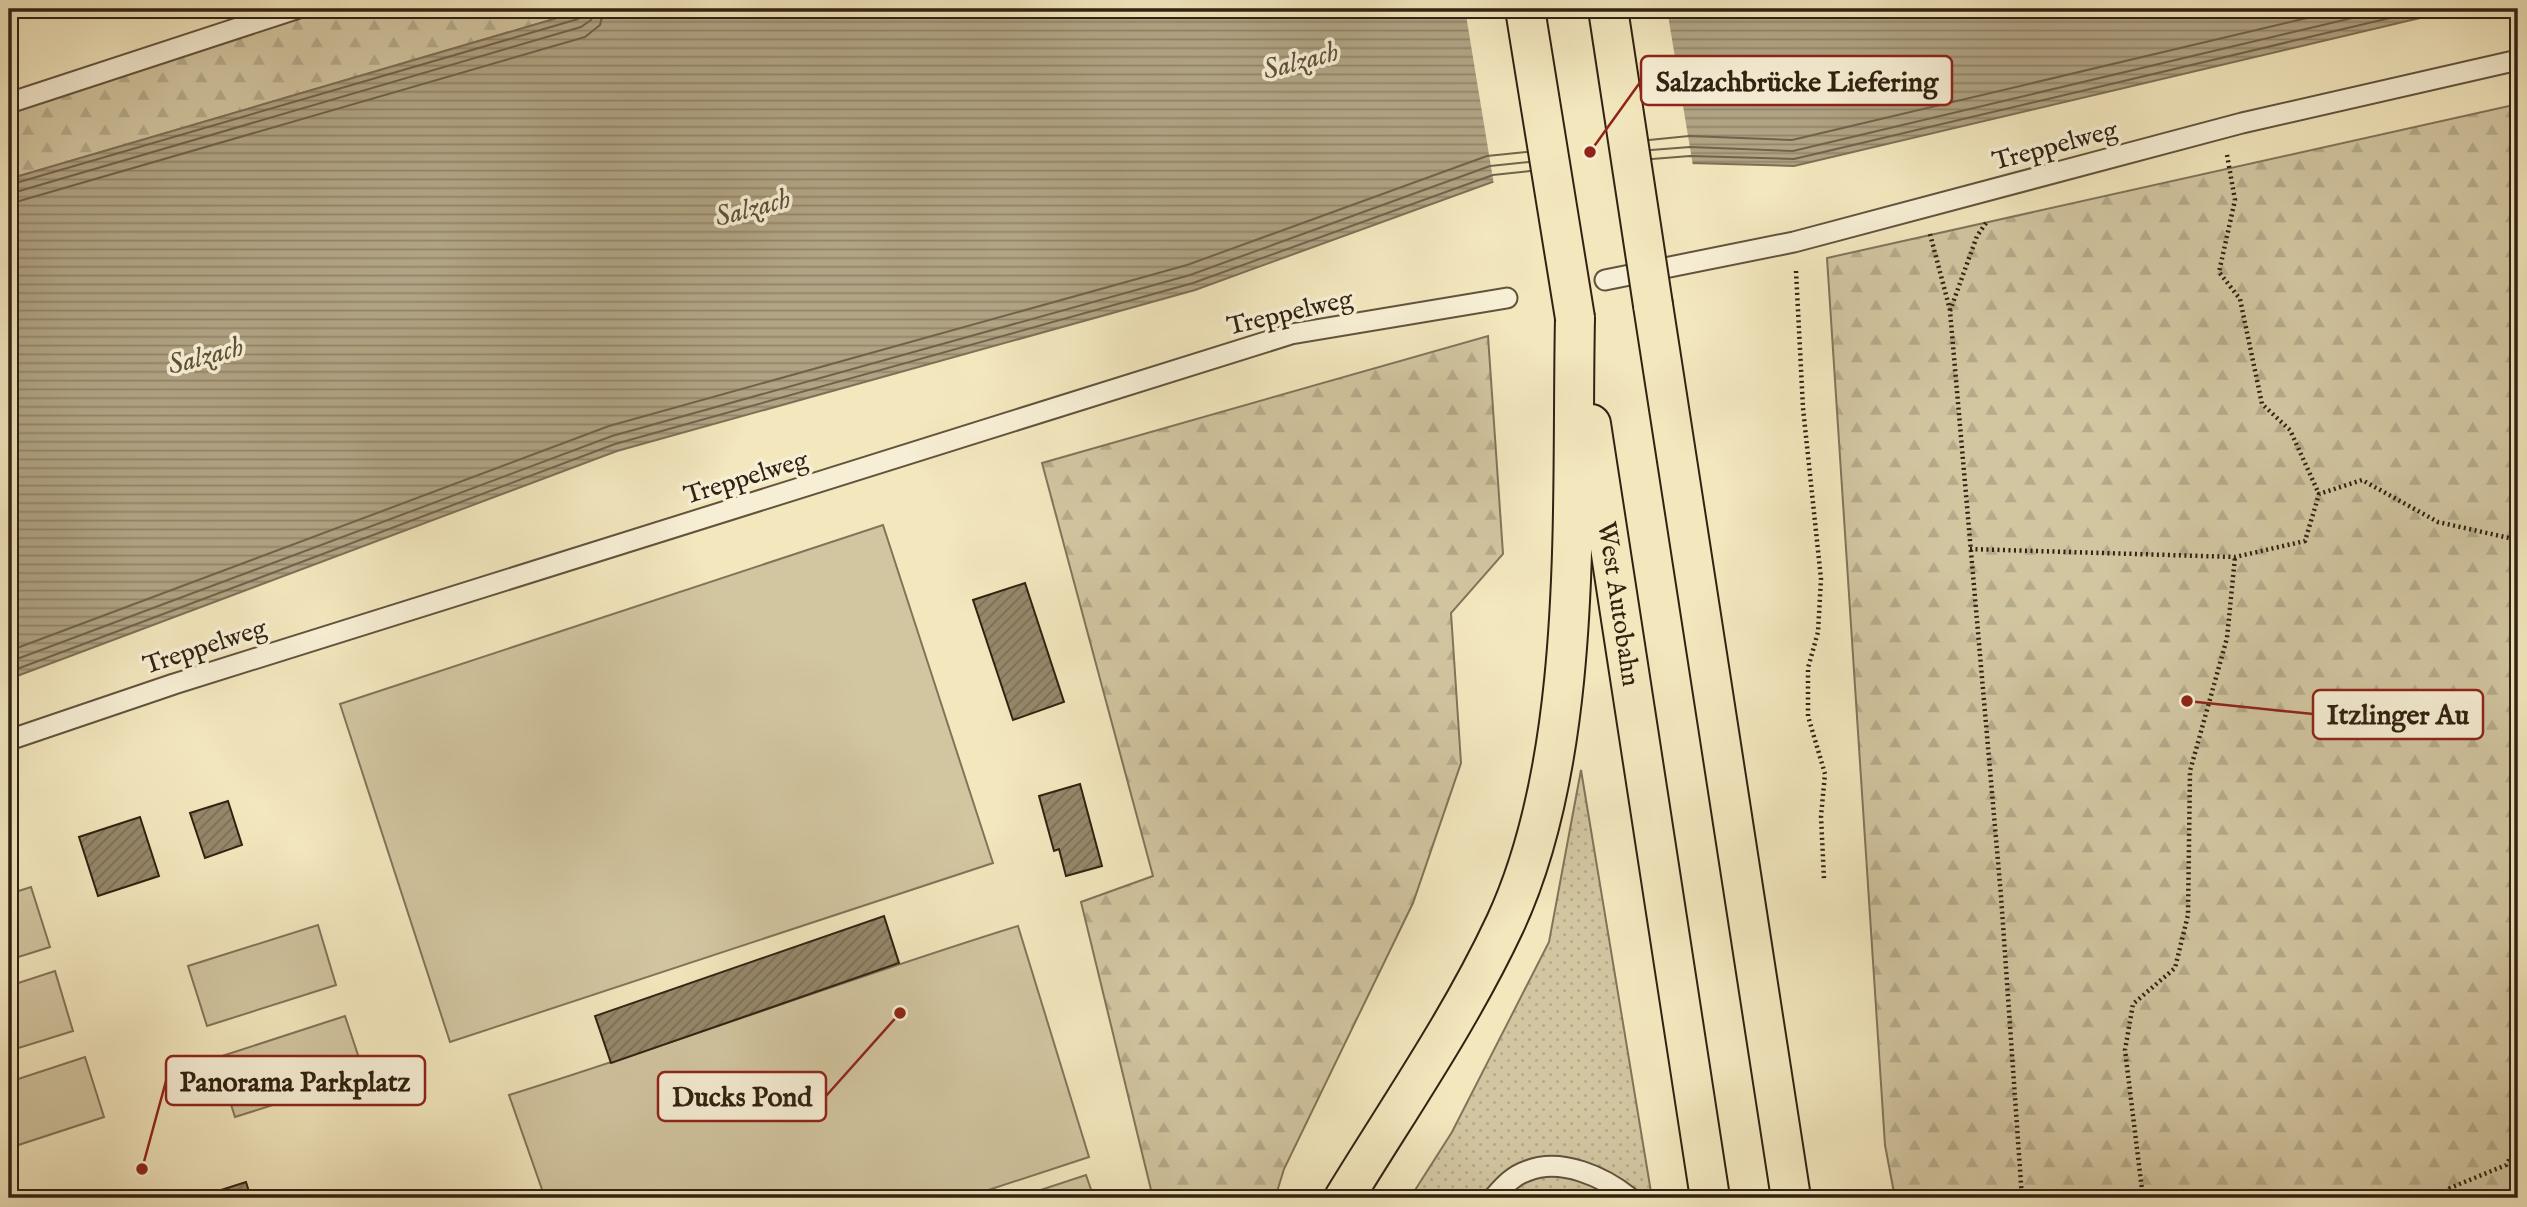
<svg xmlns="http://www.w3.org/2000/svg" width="2527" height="1207" font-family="'IM FELL English',serif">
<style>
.grass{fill:url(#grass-dots);stroke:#82745a;stroke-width:2}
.forest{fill:url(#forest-firs);stroke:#82745a;stroke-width:2}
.garden{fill:#d2c6a1;stroke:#82745a;stroke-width:2}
.water{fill:url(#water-rules);stroke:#7e7056;stroke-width:2}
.pier{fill:#f3e7be}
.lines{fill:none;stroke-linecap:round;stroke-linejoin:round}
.shore{stroke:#71634b;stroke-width:2}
.building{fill:url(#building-hatch);stroke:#312212;stroke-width:2}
.service-casing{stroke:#62533d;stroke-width:23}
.motorway-casing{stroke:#312212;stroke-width:42}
.path{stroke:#312212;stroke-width:4.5;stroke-dasharray:2 3.5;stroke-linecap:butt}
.service{stroke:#f7efd5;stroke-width:19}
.motorway{stroke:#f3e7be;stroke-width:38}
.motorway-bridge-casing{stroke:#312212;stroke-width:42;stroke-linecap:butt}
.motorway-bridge{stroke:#f3e7be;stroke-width:38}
.labels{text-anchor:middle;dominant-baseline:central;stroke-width:7;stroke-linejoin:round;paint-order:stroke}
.street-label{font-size:26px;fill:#312212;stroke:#f7efd5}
.water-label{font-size:28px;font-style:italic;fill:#5e503a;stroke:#f7efd5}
.leader{fill:none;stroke:#8f2418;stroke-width:2.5}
.callout-dot{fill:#8f2418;stroke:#f7efd5;stroke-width:2.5}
.callout{fill:#f7efd5;stroke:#8f2418;stroke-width:2.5}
.callout-label{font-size:28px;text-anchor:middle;font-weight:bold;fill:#312212}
</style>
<defs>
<pattern id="grass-dots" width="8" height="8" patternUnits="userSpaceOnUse" patternTransform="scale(1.75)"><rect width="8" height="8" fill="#d2c6a1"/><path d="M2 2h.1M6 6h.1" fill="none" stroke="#b5aa8a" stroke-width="1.8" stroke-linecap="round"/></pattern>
<pattern id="forest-firs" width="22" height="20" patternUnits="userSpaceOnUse" patternTransform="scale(1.75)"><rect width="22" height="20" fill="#d2c6a1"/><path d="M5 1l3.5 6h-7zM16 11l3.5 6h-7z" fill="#b5aa8a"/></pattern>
<pattern id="water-rules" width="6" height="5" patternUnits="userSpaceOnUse" patternTransform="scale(1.75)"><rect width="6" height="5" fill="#b1a484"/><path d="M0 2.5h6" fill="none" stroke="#91856b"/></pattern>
<pattern id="building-hatch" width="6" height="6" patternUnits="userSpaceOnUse" patternTransform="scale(1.75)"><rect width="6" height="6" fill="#96886b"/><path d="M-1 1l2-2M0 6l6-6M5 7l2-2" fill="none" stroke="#7b6f57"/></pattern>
</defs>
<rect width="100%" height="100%" fill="#f3e7be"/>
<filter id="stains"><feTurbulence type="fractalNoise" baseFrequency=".00286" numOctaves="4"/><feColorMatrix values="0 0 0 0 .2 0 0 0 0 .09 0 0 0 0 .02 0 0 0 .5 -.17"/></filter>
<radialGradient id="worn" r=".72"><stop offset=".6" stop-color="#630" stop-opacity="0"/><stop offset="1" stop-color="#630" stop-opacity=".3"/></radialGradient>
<path class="grass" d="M 1581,770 L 1652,1198 L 1410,1198 L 1452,1132 L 1549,942 Z"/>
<g class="forest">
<path d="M 322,9 L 588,9 L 9,179 L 9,112 Z"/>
<path d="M 2518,104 L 2518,1198 L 1895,1198 L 1885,1145 L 1827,258 Z"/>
<path d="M 1488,336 L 1503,554 L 1451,613 L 1461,763 L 1413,903 L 1284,1169 L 1275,1198 L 1153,1198 L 1081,902 L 1153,876 L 1042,463 Z"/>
</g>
<g class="garden">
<path d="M 883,525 L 993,863 L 450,1042 L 340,704 Z"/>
<path d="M 31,887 L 50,947 L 9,960 L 9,894 Z"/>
<path d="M 318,925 L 336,985 L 207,1026 L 188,966 Z"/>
<path d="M 1018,926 L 1089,1157 L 964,1198 L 545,1198 L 509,1095 C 680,1042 847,979 1018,926 Z"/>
<path d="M 55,971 L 73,1031 L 9,1051 L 9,986 Z"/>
<path d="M 345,1016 L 365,1076 L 235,1117 L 216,1058 Z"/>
<path d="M 85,1057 L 104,1117 L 9,1148 L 9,1082 Z"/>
<path d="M 1086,1175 L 1094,1198 L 1016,1198 Z"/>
</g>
<path class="water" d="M 588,9 L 2458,9 L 1794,166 L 1690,163 L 1495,181 L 1195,290 L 617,451 L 9,679 L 9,179 Z"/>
<path class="pier" d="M 1465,9 L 1667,9 L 1693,166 L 1494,185 Z"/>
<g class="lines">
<g class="shore">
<path d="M 1649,140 L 1689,136 L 1792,140 L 2345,9"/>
<path d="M 1651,150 L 1690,147 L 1793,151 L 2390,9"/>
<path d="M 1652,159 L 1690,156 L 1794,159 L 2428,9"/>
<path d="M 9,185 L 578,19 L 585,9"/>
<path d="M 9,194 L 581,27 L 591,20 L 593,9"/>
<path d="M 9,204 L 585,37 L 600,25 L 604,9"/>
<path d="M 9,651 L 609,426 L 1187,265 L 1487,156 L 1527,152"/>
<path d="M 9,662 L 612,436 L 1190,275 L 1490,166 L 1529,162"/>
<path d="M 9,672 L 615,444 L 1193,283 L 1493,175 L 1530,171"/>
</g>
</g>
<g class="building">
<path d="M 1025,583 L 1064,702 L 1013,720 L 973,600 Z"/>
<path d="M 1080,784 L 1102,866 L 1066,876 L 1059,849 L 1054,851 L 1039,796 Z"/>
<path d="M 228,801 L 242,845 L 205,858 L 190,813 Z"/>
<path d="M 140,817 L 159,876 L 98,896 L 79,837 Z"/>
<path d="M 884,916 L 899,963 L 611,1063 L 595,1016 Z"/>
<path d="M 246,1182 L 251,1198 L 196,1198 Z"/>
</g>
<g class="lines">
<defs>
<g id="service">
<path d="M 9,103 L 296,9"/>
<path d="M 1605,280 L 1794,242 L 2242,123 L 2518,60"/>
<path d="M 9,740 L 174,684 L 1291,334 L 1507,298"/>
<path d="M 1493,1198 C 1503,1187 1512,1176 1527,1171 C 1561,1157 1604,1177 1630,1198"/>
</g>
<g id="motorway">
<path d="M 1653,305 L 1791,1198"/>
<path id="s1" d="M 1591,424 L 1710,1198"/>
<path d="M 1344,1198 C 1399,1108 1460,1020 1505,924 C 1585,752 1571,506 1575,318"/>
</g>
</defs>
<use href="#service" class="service-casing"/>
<use href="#motorway" class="motorway-casing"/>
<g class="path">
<path d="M 2227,155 L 2235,200 L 2219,272 L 2240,299 L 2262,404 L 2290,430 L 2319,494"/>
<path d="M 1986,223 L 1977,236 L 1950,311 L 2001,896 L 2022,1198"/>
<path d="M 1930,234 L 1950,310"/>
<path d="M 1796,271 L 1803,408 L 1821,579 L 1818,632 L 1808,668 L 1808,716 L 1825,774 L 1821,816 L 1824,879"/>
<path d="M 1970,549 L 2235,557 L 2305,541 L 2319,494 L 2362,480 L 2438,522 L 2518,540"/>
<path d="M 2143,1198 L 2125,1050 L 2133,1004 L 2175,968 L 2188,915 L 2190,771 L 2227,638 L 2235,557"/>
<path d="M 2443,1198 L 2450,1188 L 2506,1165 L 2518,1145"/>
</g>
<use href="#service" class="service"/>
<use href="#motorway" class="motorway"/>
<defs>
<g id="motorway-bridge">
<path d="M 1525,9 L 1575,318"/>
<path d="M 1608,9 L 1653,305"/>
</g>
</defs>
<use href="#motorway-bridge" class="motorway-bridge-casing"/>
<use href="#motorway-bridge" class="motorway-bridge"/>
</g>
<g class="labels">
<g class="street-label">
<text transform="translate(2055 146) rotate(-15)">Treppelweg</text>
<text transform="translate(1290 313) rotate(-13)">Treppelweg</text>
<text transform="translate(746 478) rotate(-17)">Treppelweg</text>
<text stroke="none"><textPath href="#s1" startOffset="182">West Autobahn</textPath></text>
<text transform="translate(205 647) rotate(-18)">Treppelweg</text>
</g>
<g class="water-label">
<text transform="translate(1301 62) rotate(-15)">Salzach</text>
<text transform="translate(753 209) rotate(-15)">Salzach</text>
<text transform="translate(206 357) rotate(-15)">Salzach</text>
</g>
</g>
<path class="leader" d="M1590 152L1641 81M2187 701L2313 714M142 1169L166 1081M900 1013L826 1096"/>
<g class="callout-dot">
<circle cx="1590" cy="152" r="7"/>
<circle cx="2187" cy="701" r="7"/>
<circle cx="142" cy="1169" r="7"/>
<circle cx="900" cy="1013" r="7"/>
</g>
<g class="callout">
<rect x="1641" y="56" width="311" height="49" rx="7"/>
<rect x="2313" y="690" width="170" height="49" rx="7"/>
<rect x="166" y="1056" width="259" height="49" rx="7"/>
<rect x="658" y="1072" width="168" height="49" rx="7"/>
</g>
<g class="callout-label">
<text x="1797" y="91">Salzachbrücke Liefering</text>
<text x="2398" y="724">Itzlinger Au</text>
<text x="295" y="1091">Panorama Parkplatz</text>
<text x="742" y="1106">Ducks Pond</text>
</g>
<rect width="2527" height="1207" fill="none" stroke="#f3e7be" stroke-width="35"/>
<rect x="10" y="10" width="2506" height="1186" fill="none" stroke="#312212" stroke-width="3.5"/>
<rect x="18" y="18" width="2492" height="1172" fill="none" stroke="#312212" stroke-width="2"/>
<rect width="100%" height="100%" filter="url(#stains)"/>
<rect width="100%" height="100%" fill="url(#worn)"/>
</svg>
